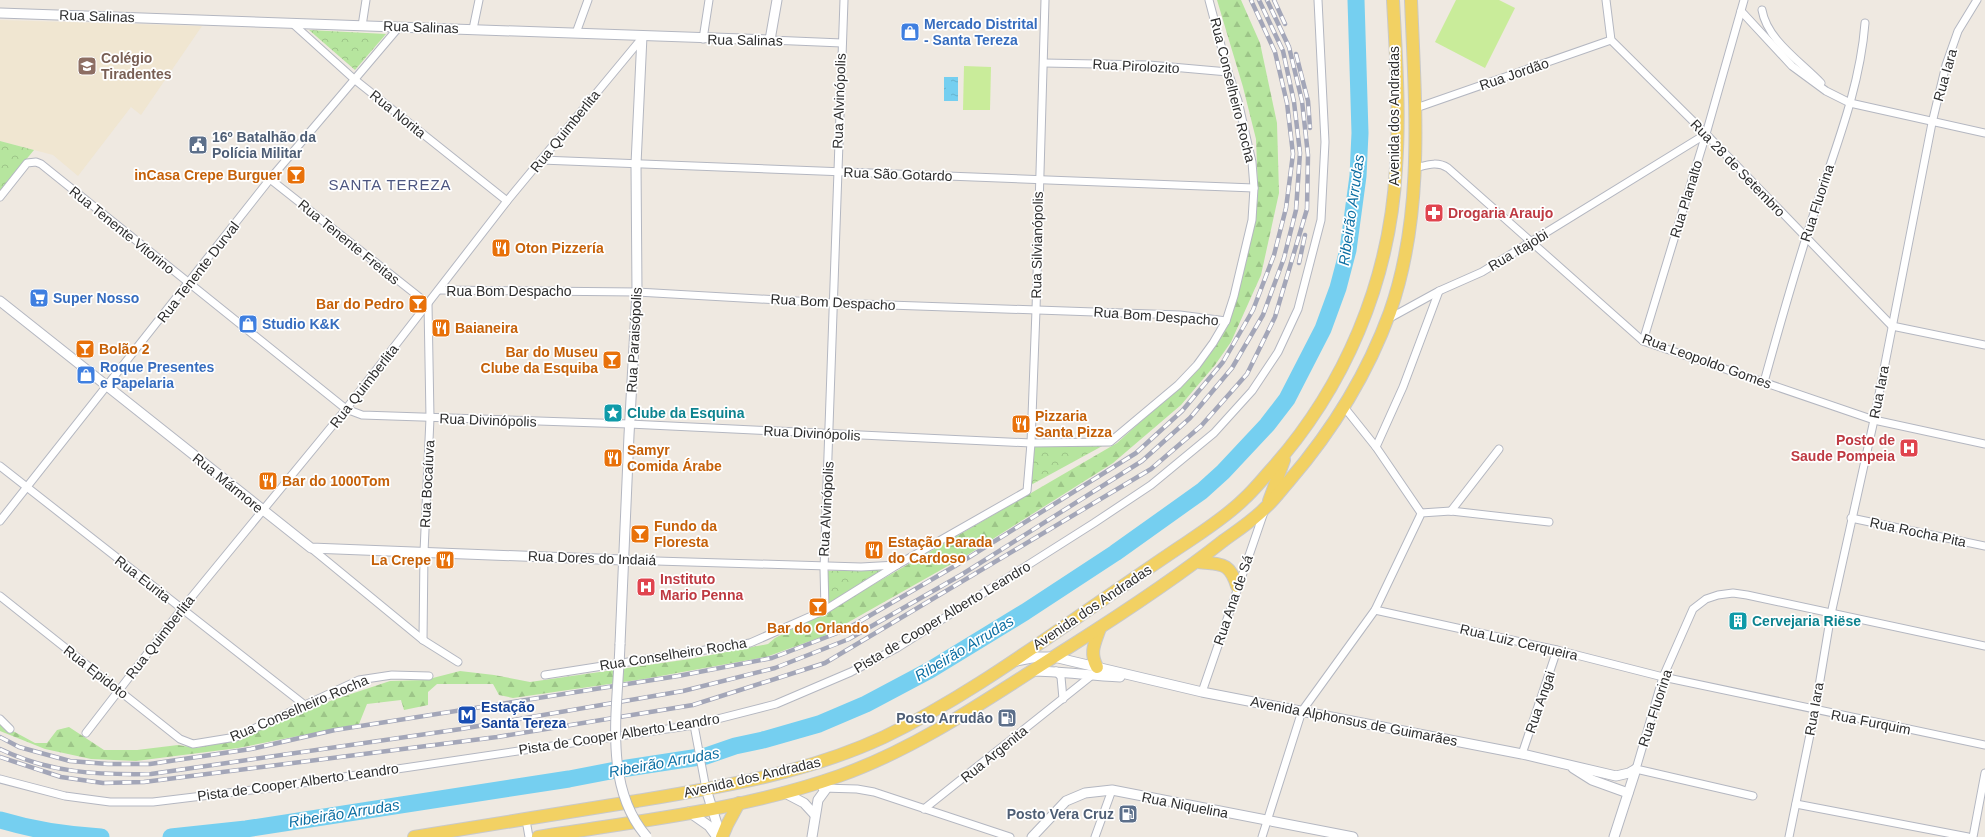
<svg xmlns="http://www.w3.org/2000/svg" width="1985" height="837" font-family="Arial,sans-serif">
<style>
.education{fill:#f0e6d1}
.forest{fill:url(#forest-firs)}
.park{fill:url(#park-crowns)}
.pitch{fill:#c9ec9a}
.water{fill:url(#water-ripples)}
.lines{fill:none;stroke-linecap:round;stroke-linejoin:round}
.river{stroke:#75cff0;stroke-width:17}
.minor-casing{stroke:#b4b7c1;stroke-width:9}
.tertiary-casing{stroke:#b4b7c1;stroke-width:11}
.primary-casing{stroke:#c9c9c9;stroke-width:14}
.minor{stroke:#fff;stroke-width:7}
.tertiary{stroke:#fff;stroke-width:9}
.primary{stroke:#f2d163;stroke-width:12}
.rail-casing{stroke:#a3a6b8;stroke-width:4.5}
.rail{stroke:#fff;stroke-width:3;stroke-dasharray:9;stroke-linecap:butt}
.tertiary-bridge-casing{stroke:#b4b7c1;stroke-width:11;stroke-linecap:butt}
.tertiary-bridge{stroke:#fff;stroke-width:9}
.labels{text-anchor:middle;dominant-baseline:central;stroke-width:3.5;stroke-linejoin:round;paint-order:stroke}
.street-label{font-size:14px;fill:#2e2e2e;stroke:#fff}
.shop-label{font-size:14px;font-weight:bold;fill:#366cbe;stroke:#fff;text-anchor:start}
.education-label{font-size:14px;font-weight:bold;fill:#785e54;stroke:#fff;text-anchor:start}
.service-label{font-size:14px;font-weight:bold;fill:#4e5e75;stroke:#fff;text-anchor:end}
.food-label{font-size:14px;font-weight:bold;fill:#c56008;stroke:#fff;text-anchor:start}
.health-label{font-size:14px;font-weight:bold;fill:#be3a42;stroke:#fff;text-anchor:start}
.culture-label{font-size:14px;font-weight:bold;fill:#0d838f;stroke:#fff;text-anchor:start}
.transit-label{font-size:14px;font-weight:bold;fill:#164399;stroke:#fff;text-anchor:start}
.neighbourhood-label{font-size:15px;letter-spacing:1px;fill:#4d5680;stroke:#fff}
.water-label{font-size:15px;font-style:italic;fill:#0d6fa3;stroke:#fff}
</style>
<defs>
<pattern id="forest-firs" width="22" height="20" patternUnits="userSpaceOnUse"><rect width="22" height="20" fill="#b6e59e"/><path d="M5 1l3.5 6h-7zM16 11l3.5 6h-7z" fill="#9dc588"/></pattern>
<pattern id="park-crowns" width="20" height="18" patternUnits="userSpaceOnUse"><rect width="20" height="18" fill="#b6e59e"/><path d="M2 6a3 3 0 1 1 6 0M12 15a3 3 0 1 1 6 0" fill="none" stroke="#9dc588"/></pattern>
<pattern id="water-ripples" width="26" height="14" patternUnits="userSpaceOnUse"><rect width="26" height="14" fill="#75cff0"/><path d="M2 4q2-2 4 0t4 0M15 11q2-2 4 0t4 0" fill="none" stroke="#66b2ce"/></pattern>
</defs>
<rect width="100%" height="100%" fill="#efe9e1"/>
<path class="education" d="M 0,20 L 202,26 L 141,115 L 131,107 L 78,176 L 53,155 L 0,141 Z"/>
<path class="forest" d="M 1217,0 L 1241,0 L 1260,43 L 1277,123 L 1279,193 L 1261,275 L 1231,342 L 1215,365 L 1181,405 L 1113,463 L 969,554 L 824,636 L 766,657 L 644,679 L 513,698 L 499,695 L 493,684 L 437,684 L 428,692 L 428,705 L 404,710 L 401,700 L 367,704 L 359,724 L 238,748 L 136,761 L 91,759 L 45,749 L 0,731 L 0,724 L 35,743 L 47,743 L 57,730 L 69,727 L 104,750 L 137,750 L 178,745 L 196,748 L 231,741 L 330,701 L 390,681 L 425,680 L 460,671 L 494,675 L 530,682 L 690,659 L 768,644 L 775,638 L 826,612 L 1117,443 L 1198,370 L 1228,322 L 1251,239 L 1258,193 L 1256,139 L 1243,87 Z"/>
<g class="park">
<path d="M 309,30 L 386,34 L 355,70 Z"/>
<path d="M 0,141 L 34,150 L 0,191 Z"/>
<path d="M 1033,444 L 1106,444 L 1029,486 Z"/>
<path d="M 889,568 L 827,604 L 826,571 Z"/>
</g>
<g class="pitch">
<path d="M 1456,0 L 1499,0 L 1515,8 L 1485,68 L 1435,42 Z"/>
<path d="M 964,66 L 991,67 L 990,110 L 963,110 Z"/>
</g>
<rect class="water" x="944" y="77" width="14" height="24"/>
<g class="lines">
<g class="river">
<path d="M 0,820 C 33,830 67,835 101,837"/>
<path d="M 171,837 L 246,829 L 569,779 L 621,769 L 706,756 L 735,746 L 763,740 L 819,724 L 866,704 L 930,670 L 1025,612 L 1115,553 L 1202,491 L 1223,472 L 1267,425 L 1287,399 L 1323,329 L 1338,288 L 1348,250 L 1358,176 L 1360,133 L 1356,0"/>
</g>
<defs>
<g id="minor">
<path d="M 1606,0 L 1611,40 L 1706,134 L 1892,326 L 1985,345"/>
<path d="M 1762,10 C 1767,40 1801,62 1821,83"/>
<path d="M 1741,11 L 1792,66 L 1826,91 L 1850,103 L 1985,133"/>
<path d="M 292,23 L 354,79 L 507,201"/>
<path d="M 362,26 L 366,0"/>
<path d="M 473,29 L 479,0"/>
<path d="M 576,33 L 588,0"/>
<path d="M 703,39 L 709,0"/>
<path d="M 770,40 L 842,43"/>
<path d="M 1044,63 L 1149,65 L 1228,72"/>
<path d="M 1416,108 L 1611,40"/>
<path d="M 541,160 L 1254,188"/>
<path d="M 1415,168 C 1427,165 1437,161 1448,168 L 1643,341 L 1874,420 L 1985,444"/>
<path d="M 270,179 L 428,304 L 430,418 L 424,552 L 423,640"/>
<path d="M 0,197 L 27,163 L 36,162 L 41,164 L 346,409 L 362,415 L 629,424 L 1031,443 L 1110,442 L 1178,385 L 1197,365 L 1213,343 L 1226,321 L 1234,296 L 1252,220 L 1254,188 L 1252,162 L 1238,101 L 1228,72 L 1209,0"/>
<path d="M 439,290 L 637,292 L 832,303 L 1180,315 L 1226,321"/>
<path d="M 1388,319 L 1439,291 L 1482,272 L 1706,134"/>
<path d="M 1643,341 L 1706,134 L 1744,0"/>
<path d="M 1764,382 C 1780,324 1796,267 1815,210 C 1835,149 1860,88 1865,23"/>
<path d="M 1376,447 L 1403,387 L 1439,291"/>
<path d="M 0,466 L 306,706"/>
<path d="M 1451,511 L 1499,449"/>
<path d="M 1421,513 L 1451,511 L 1549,522"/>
<path d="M 1851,518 L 1985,546"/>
<path d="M 0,521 L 270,179 L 399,27"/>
<path d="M 311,548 L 423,640 L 458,662"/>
<path d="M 623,560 L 861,567 L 897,565"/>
<path d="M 0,596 L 180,739 L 193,744 L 236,737 L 359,680 L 392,675 L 429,676"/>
<path d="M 825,610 L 824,569 L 844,0"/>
<path d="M 1375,610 L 1557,650 L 1663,677 L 1985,745"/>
<path d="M 1056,671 L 1061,677 L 1063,699"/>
<path d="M 545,675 L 750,643 L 825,610 L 897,565 L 1027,491 L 1031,443 L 1036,310 L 1045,0"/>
<path d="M 1202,692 L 1264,512"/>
<path d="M 0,719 L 10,729"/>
<path d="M 694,725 L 706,789"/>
<path d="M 86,733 L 181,610 L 346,409 L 507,201 L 642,38"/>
<path d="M 1522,754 L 1557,650"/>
<path d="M 0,779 L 65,796 L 110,802 L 153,802 L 269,788 L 694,725 L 776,704 L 851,672 L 897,648 L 1094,523 L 1151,485 L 1214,433 L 1252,391 L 1278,352 L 1298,309 L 1321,220 L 1325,142 L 1318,0"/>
<path d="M 822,788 L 857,789 L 874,792 L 1010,837"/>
<path d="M 1753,796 L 1636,769 L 1663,677 L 1693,609 L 1706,599 L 1718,595 L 1733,593 L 1747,595 L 1985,646"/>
<path d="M 1796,804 L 1968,837"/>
<path d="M 924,809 L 1091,676"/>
<path d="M 526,820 L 529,837"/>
<path d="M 1095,837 L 1112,790"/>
<path d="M 1262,837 L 1302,711 L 1375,610 L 1420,516 L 1421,513 L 1376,447 L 1344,407"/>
<path d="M 1789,837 L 1815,710 L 1831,614 L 1874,420 L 1932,123 L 1946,65 L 1958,31 L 1977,0"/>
<path d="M 1973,837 L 1985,773"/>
</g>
<g id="tertiary">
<path d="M 0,13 L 770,40 L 777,0"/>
<path d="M 0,301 L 311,548 L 623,560"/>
<path d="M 620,644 L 629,435 L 637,292 L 636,164 L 642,36"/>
<path d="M 1016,661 L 1037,657 L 1054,657 L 1202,692 L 1522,754 L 1616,776 L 1629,773 L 1636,769"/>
<path d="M 1031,671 C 1061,671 1090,676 1120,677"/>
<path d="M 1573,768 L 1592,780 L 1628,793"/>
<path d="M 706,789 L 721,837"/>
<path d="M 783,792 L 804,803 L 815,815"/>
<path d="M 689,812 L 709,826 L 717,837"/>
<path d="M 812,837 L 818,800 L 826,789"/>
<path d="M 1032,837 L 1066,801 L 1085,793 L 1112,790 L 1353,837"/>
<path d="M 1614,837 L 1636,769"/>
</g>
<g id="primary">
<path d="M 1269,501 L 1284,460"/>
<path d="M 1198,562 C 1221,565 1229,561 1237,586"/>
<path d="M 1097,667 C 1089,652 1095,643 1100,628"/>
<path d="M 414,837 C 488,825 563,813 637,801 C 721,787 807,773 884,737 C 961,700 1031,649 1101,601 C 1129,582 1157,562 1186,543 C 1205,530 1227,516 1244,499 C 1253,491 1261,481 1269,472 C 1345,388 1390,281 1396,168 C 1400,112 1396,56 1393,0"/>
<path d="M 538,837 C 638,821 742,810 839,776 C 923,746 996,693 1071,646 C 1123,613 1175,579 1223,541 C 1238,530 1254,520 1266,507 C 1274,500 1281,490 1289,481 C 1332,431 1367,375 1390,312 C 1425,212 1415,104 1411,0"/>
<path d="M 722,837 L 727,825 L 739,803"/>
</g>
</defs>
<use href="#minor" class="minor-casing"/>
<use href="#tertiary" class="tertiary-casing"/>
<use href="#primary" class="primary-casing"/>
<use href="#minor" class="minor"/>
<use href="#tertiary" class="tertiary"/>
<use href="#primary" class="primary"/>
<defs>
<g id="rail">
<path d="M 1274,0 L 1285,24"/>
<path d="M 1296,54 L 1308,101 L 1310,128"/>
<path d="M 1299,263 L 1305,235"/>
<path d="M 0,737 L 19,747 L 70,761 L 108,764 L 150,764 L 251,749 L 335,730 L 678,676 L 772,658 L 845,630 L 955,566 L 1136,453 L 1182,411 L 1223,362 L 1253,310 L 1274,255 L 1286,208 L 1293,154 L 1287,103 L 1275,52 L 1251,0"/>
<path d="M 0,749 C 50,773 97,775 151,774 L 461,729 L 683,691 L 775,668 L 849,639 L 961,575 L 1142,461 L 1190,418 L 1232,368 L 1263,315 L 1284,258 L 1296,210 L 1300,153 L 1294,102 L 1283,51 L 1259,0"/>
<path d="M 0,757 L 61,777 L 103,783 L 144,782 L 497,737 L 693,705 L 825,663 L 1151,469 L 1201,426 L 1247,374 L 1275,317 L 1307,209 L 1308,155 L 1302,101 L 1289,47 L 1267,0"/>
</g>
</defs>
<use href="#rail" class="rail-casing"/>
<use href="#rail" class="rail"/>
<defs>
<path id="tertiary-bridge" d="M 620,644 C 618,707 602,786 647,837"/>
</defs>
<use href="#tertiary-bridge" class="tertiary-bridge-casing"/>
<use href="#tertiary-bridge" class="tertiary-bridge"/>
</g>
<defs>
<symbol id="shop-square" viewBox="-11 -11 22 22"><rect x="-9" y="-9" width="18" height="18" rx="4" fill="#3f7fe0" stroke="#fff"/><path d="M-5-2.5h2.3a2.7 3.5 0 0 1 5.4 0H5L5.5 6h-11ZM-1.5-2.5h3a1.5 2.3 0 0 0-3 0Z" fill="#fff"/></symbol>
<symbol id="school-square" viewBox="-11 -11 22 22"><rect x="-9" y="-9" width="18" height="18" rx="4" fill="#8d6e63" stroke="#fff"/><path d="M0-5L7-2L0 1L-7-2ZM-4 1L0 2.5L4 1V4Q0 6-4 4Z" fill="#fff"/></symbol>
<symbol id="civic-square" viewBox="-11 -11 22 22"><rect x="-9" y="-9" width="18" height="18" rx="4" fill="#5c6f8a" stroke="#fff"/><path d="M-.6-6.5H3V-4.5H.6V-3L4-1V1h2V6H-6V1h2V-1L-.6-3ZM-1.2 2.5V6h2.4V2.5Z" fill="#fff"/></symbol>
<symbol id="bar-square" viewBox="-11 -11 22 22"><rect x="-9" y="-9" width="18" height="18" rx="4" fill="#e8710a" stroke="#fff"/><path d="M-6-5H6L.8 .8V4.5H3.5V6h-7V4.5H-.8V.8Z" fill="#fff"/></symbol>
<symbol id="pharmacy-square" viewBox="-11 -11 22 22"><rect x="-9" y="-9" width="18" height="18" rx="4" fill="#e0444e" stroke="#fff"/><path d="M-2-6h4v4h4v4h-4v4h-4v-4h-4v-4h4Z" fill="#fff"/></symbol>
<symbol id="restaurant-square" viewBox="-11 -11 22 22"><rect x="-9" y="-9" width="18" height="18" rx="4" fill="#e8710a" stroke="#fff"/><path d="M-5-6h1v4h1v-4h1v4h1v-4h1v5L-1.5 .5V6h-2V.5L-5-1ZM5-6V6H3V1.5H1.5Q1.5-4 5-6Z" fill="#fff"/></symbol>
<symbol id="supermarket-square" viewBox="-11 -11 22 22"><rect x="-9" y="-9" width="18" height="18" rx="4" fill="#3f7fe0" stroke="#fff"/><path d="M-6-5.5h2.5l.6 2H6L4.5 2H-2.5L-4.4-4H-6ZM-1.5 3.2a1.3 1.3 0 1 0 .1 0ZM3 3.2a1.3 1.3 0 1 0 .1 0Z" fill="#fff"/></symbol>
<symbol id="sight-square" viewBox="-11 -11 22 22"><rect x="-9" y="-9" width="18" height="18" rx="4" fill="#0f9aa8" stroke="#fff"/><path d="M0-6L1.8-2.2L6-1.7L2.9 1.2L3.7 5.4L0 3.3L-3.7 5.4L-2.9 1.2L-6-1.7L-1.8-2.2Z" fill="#fff"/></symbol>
<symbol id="hospital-square" viewBox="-11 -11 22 22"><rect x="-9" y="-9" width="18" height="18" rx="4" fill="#e0444e" stroke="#fff"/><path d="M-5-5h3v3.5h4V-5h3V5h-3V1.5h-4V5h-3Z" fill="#fff"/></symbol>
<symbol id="building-square" viewBox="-11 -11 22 22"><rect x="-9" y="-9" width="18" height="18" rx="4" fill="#0f9aa8" stroke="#fff"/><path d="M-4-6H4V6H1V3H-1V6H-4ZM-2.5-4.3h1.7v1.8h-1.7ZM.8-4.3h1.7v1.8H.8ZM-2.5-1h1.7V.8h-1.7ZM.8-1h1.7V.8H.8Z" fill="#fff"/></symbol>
<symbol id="metro-square" viewBox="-11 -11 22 22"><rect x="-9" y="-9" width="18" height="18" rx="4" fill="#1a4fb4" stroke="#fff"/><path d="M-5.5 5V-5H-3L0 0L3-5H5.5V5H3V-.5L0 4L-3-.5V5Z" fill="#fff"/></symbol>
<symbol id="fuel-square" viewBox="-11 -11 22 22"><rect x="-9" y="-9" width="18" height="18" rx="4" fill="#5c6f8a" stroke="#fff"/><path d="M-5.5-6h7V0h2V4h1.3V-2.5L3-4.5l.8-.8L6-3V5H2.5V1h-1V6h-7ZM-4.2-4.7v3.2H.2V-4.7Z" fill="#fff"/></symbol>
</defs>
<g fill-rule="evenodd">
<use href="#shop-square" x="899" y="21" width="22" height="22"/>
<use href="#school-square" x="76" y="55" width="22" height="22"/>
<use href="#civic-square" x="187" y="134" width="22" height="22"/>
<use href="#bar-square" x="285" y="164" width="22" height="22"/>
<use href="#pharmacy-square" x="1423" y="202" width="22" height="22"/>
<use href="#restaurant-square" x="490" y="237" width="22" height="22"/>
<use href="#supermarket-square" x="28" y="287" width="22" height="22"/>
<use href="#bar-square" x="407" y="293" width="22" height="22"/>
<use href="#shop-square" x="237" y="313" width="22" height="22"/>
<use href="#restaurant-square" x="430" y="317" width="22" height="22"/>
<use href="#bar-square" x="74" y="338" width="22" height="22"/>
<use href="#bar-square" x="601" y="349" width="22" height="22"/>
<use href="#shop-square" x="75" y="364" width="22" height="22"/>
<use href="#sight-square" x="602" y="402" width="22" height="22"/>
<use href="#restaurant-square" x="1010" y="413" width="22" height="22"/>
<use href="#hospital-square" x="1898" y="437" width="22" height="22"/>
<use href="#restaurant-square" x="602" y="447" width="22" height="22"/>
<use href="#restaurant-square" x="257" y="470" width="22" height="22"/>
<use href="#bar-square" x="629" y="523" width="22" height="22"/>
<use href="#restaurant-square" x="863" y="539" width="22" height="22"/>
<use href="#restaurant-square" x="434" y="549" width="22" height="22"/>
<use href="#hospital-square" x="635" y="576" width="22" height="22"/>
<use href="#bar-square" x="807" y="596" width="22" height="22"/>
<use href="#building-square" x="1727" y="610" width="22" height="22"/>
<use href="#metro-square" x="456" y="704" width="22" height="22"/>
<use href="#fuel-square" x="996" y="707" width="22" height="22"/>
<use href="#fuel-square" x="1117" y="803" width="22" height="22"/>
</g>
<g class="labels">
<g class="street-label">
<text transform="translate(97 16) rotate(2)">Rua Salinas</text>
<text transform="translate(421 27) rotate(2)">Rua Salinas</text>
<text transform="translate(745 40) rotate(1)">Rua Salinas</text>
<text transform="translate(1136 66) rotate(3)">Rua Pirolozito</text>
<text transform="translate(1514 74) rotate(-19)">Rua Jordão</text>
<text transform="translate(1945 75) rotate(-74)">Rua Iara</text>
<text transform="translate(1233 90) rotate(76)">Rua Conselheiro Rocha</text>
<text transform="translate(839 101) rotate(-88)">Rua Alvinópolis</text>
<text transform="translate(398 114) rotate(39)">Rua Norita</text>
<text transform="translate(1394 116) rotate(-90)">Avenida dos Andradas</text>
<text transform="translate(565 131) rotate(-51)">Rua Quimberlita</text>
<text transform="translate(1738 168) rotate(46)">Rua 28 de Setembro</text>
<text transform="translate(898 174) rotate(2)">Rua São Gotardo</text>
<text transform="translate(1686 199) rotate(-73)">Rua Planalto</text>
<text transform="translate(1817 203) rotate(-72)">Rua Fluorina</text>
<text transform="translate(122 230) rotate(39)">Rua Tenente Vitorino</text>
<text transform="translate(349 242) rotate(39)">Rua Tenente Freitas</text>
<text transform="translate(1037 245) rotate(-89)">Rua Silvianópolis</text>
<text transform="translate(1518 250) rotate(-31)">Rua Itajobi</text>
<text transform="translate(198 272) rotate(-52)">Rua Tenente Durval</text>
<text x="509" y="291">Rua Bom Despacho</text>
<text transform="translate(833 302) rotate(3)">Rua Bom Despacho</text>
<text transform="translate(1156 316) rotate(4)">Rua Bom Despacho</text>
<text transform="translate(634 340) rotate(-87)">Rua Paraisópolis</text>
<text transform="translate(1707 361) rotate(20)">Rua Leopoldo Gomes</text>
<text transform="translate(364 386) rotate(-52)">Rua Quimberlita</text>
<text transform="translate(1879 392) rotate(-79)">Rua Iara</text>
<text transform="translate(488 420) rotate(2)">Rua Divinópolis</text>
<text transform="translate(812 433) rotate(3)">Rua Divinópolis</text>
<text transform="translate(228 483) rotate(39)">Rua Mármore</text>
<text transform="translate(427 484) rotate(-87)">Rua Bocaíuva</text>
<text transform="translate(826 509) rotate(-87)">Rua Alvinópolis</text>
<text transform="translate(1918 532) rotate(12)">Rua Rocha Pita</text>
<text transform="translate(592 558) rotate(2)">Rua Dores do Indaiá</text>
<text transform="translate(143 579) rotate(38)">Rua Eurita</text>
<text transform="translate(1233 600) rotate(-71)">Rua Ana de Sá</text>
<text transform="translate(1092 607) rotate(-34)">Avenida dos Andradas</text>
<text transform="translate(942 617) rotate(-31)">Pista de Cooper Alberto Leandro</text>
<text transform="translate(160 637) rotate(-52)">Rua Quimberlita</text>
<text transform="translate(1519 642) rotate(13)">Rua Luiz Cerqueira</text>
<text transform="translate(673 654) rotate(-9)">Rua Conselheiro Rocha</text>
<text transform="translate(96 672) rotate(38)">Rua Epidoto</text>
<text transform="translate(1540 702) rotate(-71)">Rua Angai</text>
<text transform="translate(299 708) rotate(-23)">Rua Conselheiro Rocha</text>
<text transform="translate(1655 708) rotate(-72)">Rua Fluorina</text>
<text transform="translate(1814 709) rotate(-80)">Rua Iara</text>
<text transform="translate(1354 721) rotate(11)">Avenida Alphonsus de Guimarães</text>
<text transform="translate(1871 722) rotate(11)">Rua Furquim</text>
<text transform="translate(619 734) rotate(-9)">Pista de Cooper Alberto Leandro</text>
<text transform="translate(994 754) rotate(-39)">Rua Argenita</text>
<text transform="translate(752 777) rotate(-13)">Avenida dos Andradas</text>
<text transform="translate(298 782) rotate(-8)">Pista de Cooper Alberto Leandro</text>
<text transform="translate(1185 805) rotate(11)">Rua Niquelina</text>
</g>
<g class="shop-label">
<text x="924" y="24">Mercado Distrital<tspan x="924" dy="16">- Santa Tereza</tspan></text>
<text x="53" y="298">Super Nosso</text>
<text x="262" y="324">Studio K&amp;K</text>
<text x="100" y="367">Roque Presentes<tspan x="100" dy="16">e Papelaria</tspan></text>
</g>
<g class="education-label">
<text x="101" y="58">Colégio<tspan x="101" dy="16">Tiradentes</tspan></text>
</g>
<g class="service-label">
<text x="212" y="137" text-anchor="start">16º Batalhão da<tspan x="212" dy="16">Polícia Militar</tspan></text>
<text x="993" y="718">Posto Arrudâo</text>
<text x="1114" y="814">Posto Vera Cruz</text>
</g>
<g class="food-label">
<text x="282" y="175" text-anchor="end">inCasa Crepe Burguer</text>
<text x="515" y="248">Oton Pizzería</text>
<text x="404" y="304" text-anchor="end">Bar do Pedro</text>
<text x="455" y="328">Baianeira</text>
<text x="99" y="349">Bolão 2</text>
<text x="598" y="352" text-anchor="end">Bar do Museu<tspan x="598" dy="16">Clube da Esquiba</tspan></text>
<text x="1035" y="416">Pizzaria<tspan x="1035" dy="16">Santa Pizza</tspan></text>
<text x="627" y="450">Samyr<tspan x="627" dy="16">Comida Árabe</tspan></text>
<text x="282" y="481">Bar do 1000Tom</text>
<text x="654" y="526">Fundo da<tspan x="654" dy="16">Floresta</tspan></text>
<text x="888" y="542">Estação Parada<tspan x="888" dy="16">do Cardoso</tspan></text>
<text x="431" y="560" text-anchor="end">La Crepe</text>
<text x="818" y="628" text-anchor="middle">Bar do Orlando</text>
</g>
<g class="health-label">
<text x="1448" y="213">Drogaria Araujo</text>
<text x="1895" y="440" text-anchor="end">Posto de<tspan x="1895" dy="16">Saude Pompeia</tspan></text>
<text x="660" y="579">Instituto<tspan x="660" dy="16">Mario Penna</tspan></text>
</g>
<g class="culture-label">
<text x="627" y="413">Clube da Esquina</text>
<text x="1752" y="621">Cervejaria Riëse</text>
</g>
<g class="transit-label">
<text x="481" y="707">Estação<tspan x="481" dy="16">Santa Tereza</tspan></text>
</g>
<g class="neighbourhood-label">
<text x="390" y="184">SANTA TEREZA</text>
</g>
<g class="water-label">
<text transform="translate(1351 210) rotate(-82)">Ribeirão Arrudas</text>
<text transform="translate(964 648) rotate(-31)">Ribeirão Arrudas</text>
<text transform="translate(664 762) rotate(-10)">Ribeirão Arrudas</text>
<text transform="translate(344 813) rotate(-9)">Ribeirão Arrudas</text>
</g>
</g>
</svg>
